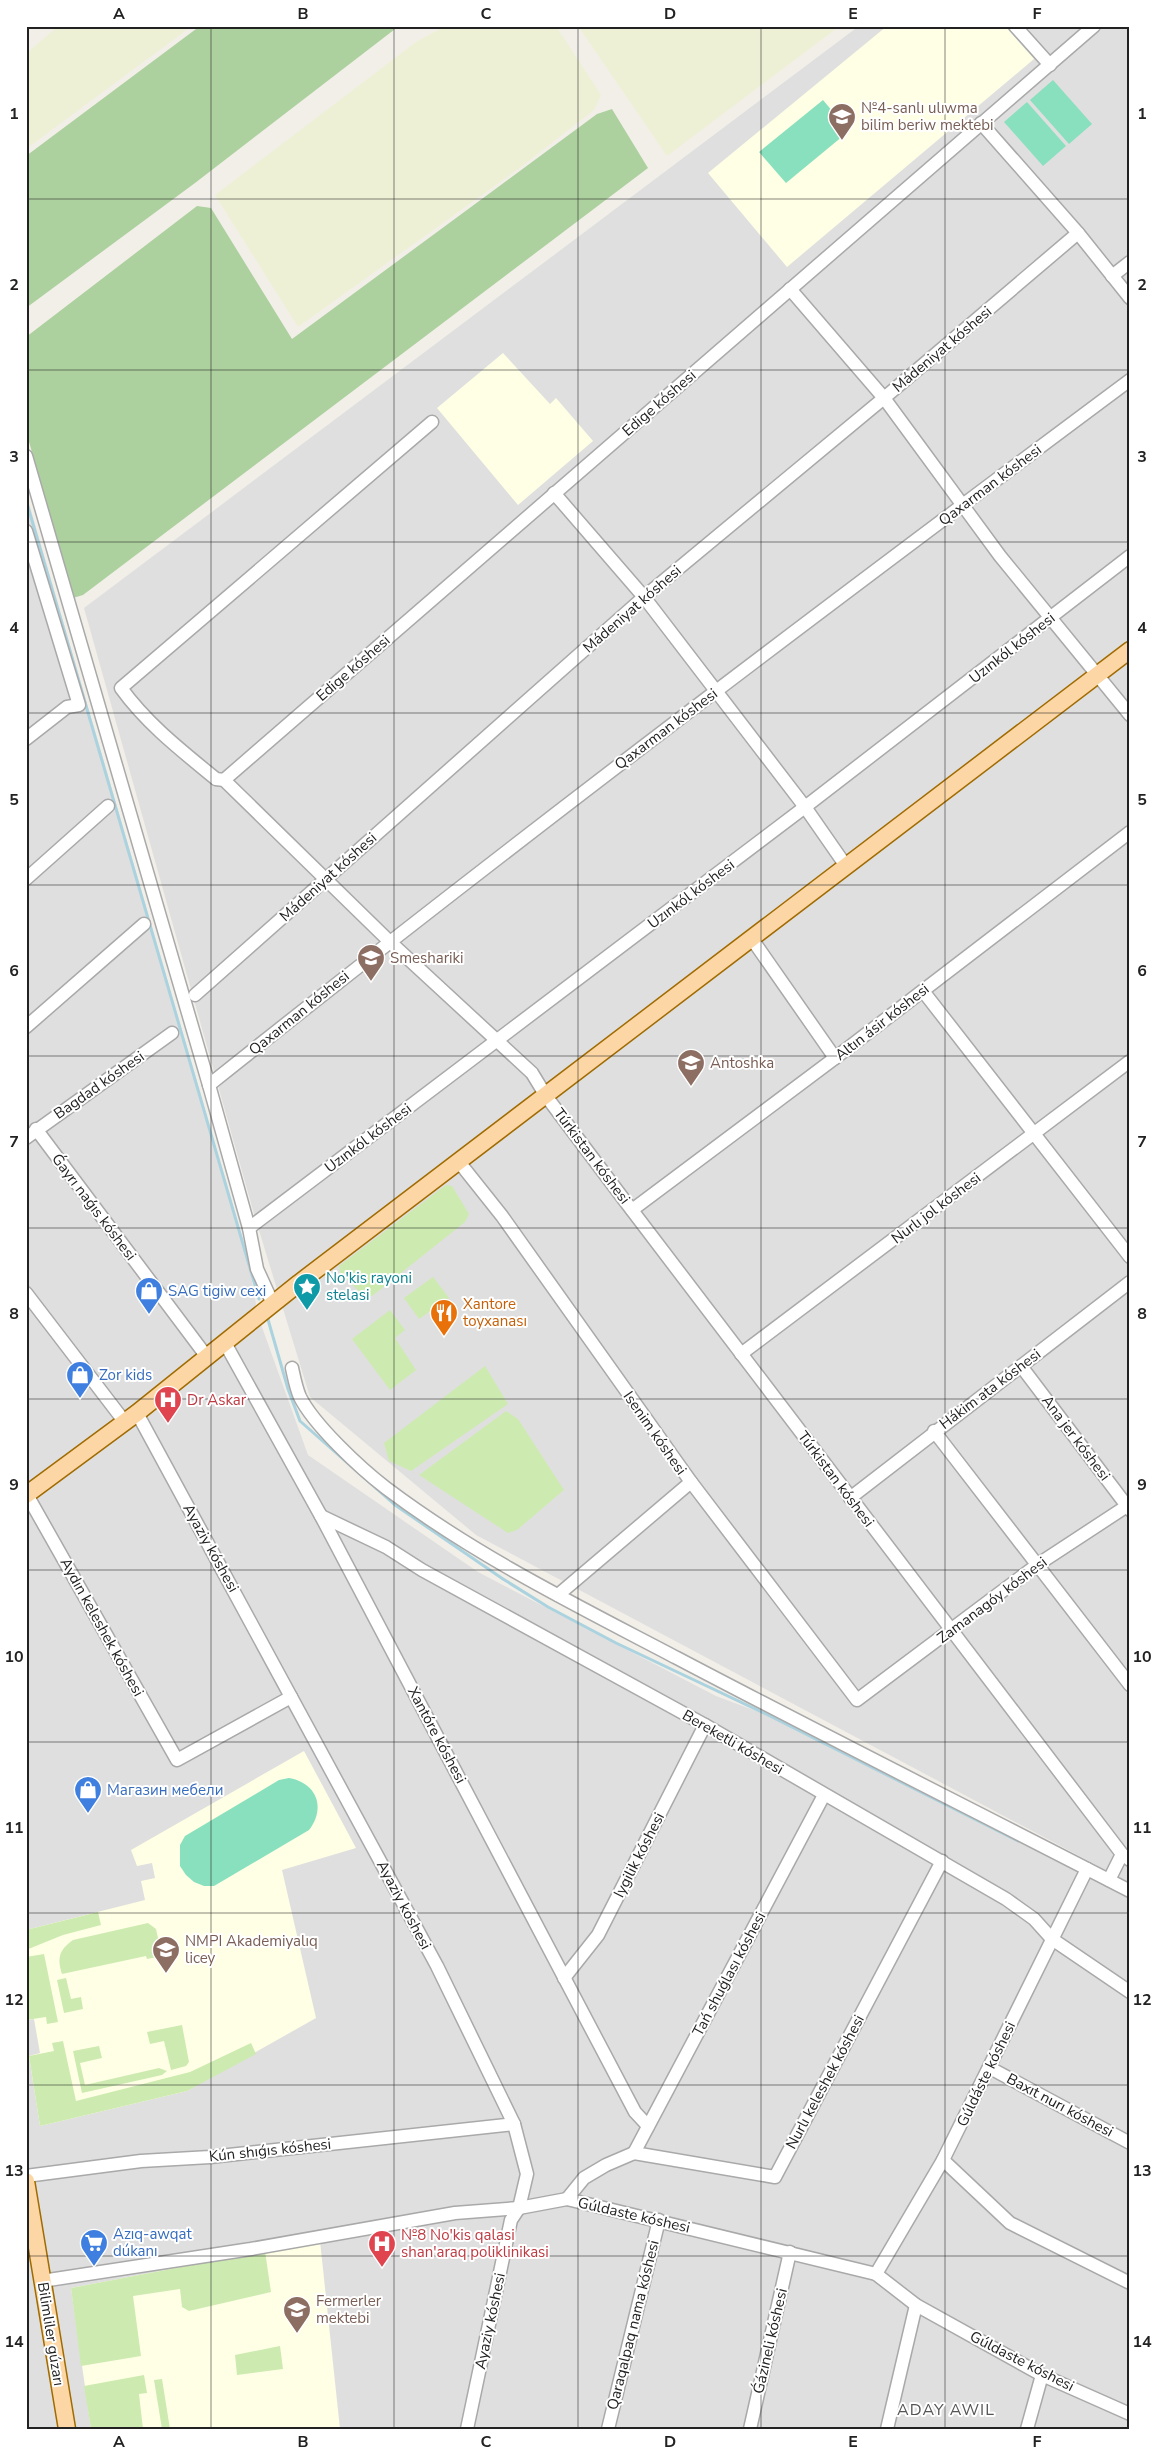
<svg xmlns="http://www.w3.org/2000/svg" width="1156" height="2455" font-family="'Nunito Sans',sans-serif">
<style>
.residential{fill:#e0dfdf}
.education{fill:#ffffe5}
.farmland{fill:#eef0d5}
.grass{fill:#cdebb0}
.forest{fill:#add19e}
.pitch{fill:#88e0be}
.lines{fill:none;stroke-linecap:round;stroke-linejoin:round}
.stream{stroke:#aad3df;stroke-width:3}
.minor-casing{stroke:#a9a9a9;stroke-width:15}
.major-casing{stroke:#a06b00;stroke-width:19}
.minor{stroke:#fff;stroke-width:12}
.major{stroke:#fcd6a4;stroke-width:16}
.grid{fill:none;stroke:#222;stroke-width:1;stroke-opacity:0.55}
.labels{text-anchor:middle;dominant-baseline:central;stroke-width:4;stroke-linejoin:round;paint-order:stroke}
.education-label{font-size:15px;fill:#785e54;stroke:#fff;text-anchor:start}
.street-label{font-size:15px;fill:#222;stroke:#fff}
.culture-label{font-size:15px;fill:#0d838f;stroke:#fff;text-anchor:start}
.shop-label{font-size:15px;fill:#366cbe;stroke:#fff;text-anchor:start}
.food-label{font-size:15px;fill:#c56008;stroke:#fff;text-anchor:start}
.health-label{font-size:15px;fill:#be3a42;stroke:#fff;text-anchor:start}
.neighbourhood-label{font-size:16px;letter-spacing:1px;fill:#555;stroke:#fff}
.neatline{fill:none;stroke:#222;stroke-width:2}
.grid-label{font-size:16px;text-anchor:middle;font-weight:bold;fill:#222}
</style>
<rect width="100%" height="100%" fill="#f2efe9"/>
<g class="residential">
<path d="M 859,26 L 1130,26 L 1130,1883 L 476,1535 L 310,1397 L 254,1214 L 84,608 Z"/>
<path d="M 26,493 L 248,1258 L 258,1316 L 308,1455 L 478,1572 L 716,1696 L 791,1724 L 1130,1894 L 1130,2429 L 26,2429 Z"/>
</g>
<g class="education">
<path d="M 887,26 L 1005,26 L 1034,59 L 787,267 L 708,173 Z"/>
<path d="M 503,353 L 550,404 L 556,398 L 593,441 L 518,505 L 437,408 Z"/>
<path d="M 304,1751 L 356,1848 L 282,1870 L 316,2018 L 187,2091 L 40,2126 L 29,2056 L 40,2053 L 34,2019 L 26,2020 L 26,1930 L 145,1900 L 141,1881 L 155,1878 L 152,1863 L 137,1866 L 131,1850 Z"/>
<path d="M 320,2241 L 340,2429 L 91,2429 L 71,2288 Z"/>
</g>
<g class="farmland">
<path d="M 58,26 L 192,26 L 26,149 L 26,54 Z"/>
<path d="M 445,26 L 556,26 L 601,95 L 594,110 L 521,167 L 298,327 L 215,195 L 416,42 Z"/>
<path d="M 578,26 L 840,26 L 667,156 Z"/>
</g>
<g class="grass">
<path d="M 446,1185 L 452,1186 L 469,1214 L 465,1222 L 372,1296 L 363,1295 L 340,1273 L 339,1266 Z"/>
<path d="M 433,1277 L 449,1298 L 419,1319 L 404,1298 Z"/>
<path d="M 390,1310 L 405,1330 L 395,1338 L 416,1370 L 390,1390 L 352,1339 Z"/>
<path d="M 485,1366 L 508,1404 L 411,1471 L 389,1461 L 384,1443 Z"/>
<path d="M 506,1411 L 518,1419 L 564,1490 L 517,1530 L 508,1533 L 419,1475 Z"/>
<path d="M 98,1912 L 101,1925 L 63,1935 L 26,1950 L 26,1930 Z"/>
<path d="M 148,1923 L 156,1929 L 162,1956 L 147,1959 L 146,1956 L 62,1974 C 57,1958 59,1950 73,1940 Z"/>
<path d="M 44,1954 L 58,2022 L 47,2024 L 46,2017 L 26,2020 L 26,1957 Z"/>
<path d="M 66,1978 L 71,1999 L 81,1997 L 83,2009 L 64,2013 L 57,1980 Z"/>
<path d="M 182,2025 L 189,2062 L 186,2066 L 171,2070 L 164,2041 L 150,2044 L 147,2032 Z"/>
<path d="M 63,2041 L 76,2101 L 190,2072 L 251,2043 L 256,2054 L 187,2091 L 40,2126 L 29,2056 L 54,2051 L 52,2043 Z"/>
<path d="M 99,2046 L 102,2058 L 80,2063 L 85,2085 L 159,2068 L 167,2071 L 162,2075 L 82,2093 L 73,2051 Z"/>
<path d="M 265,2251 L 271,2292 L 189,2311 L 182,2307 L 180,2289 L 133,2296 L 141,2356 L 81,2366 L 71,2288 Z"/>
<path d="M 280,2346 L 283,2369 L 237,2375 L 235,2355 Z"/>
<path d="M 144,2375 L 147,2393 L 139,2394 L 143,2429 L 91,2429 L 84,2386 Z"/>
<path d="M 162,2379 L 170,2429 L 162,2429 L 154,2380 Z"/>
</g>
<g class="forest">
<path d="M 200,26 L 399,26 L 195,183 L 26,308 L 26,156 Z"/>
<path d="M 612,109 L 648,168 L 83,595 L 73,598 L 26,431 L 26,337 L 197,206 L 211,208 L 292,339 L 597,114 Z"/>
</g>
<g class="pitch">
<path d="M 1053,80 L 1092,124 L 1069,144 L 1030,100 Z"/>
<path d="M 823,100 L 849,131 L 786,183 L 759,152 Z"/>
<path d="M 1027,102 L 1066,146 L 1043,166 L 1004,122 Z"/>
<path d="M 289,1778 C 317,1783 326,1808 309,1830 L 214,1886 L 204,1886 L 194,1882 L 186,1875 L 180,1866 L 180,1845 L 185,1836 L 279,1780 Z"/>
</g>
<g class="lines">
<g class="stream">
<path d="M 26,500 L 259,1299"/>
<path d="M 267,1316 L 288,1389 L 300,1421 L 395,1505 L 503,1579 L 548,1607 L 616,1643 L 768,1715 L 1018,1841"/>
</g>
<defs>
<g id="minor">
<path d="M 1015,26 L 1050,65"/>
<path d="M 981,123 L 1078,233 L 1130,298"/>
<path d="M 1112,276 L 1130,262"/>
<path d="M 790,289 L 884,398 L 1000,556 L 1130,715"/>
<path d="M 432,422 L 121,688 C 147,724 182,751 216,779 L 224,780 L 389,941 L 532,1073 L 546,1096 L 625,1201 L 1122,1854 L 1130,1860"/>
<path d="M 26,456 L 209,1085 L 249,1228 L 257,1269 L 273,1304"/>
<path d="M 554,493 L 644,597 L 805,807 L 846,866"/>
<path d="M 26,531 L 79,705 L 67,707 L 26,739"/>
<path d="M 224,780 L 1094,26"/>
<path d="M 26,879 L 108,806"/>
<path d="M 752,939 L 835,1058"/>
<path d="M 923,991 L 1130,1257"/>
<path d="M 195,995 L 644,597 L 884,398 L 1078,233"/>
<path d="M 26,1027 L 144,924"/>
<path d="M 209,1085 C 511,844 820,611 1130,380"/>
<path d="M 36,1129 L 207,1357"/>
<path d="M 26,1138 L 172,1033"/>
<path d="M 459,1162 L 502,1216 L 691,1482 L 857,1700 L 1037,1565 L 1130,1504"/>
<path d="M 632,1210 L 835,1058 L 1130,832"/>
<path d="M 249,1228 L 805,807 L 1130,556"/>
<path d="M 26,1293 L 124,1421"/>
<path d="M 225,1343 L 321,1516 L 635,2112 L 648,2126"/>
<path d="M 741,1354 L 1130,1061"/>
<path d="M 1021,1366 L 1130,1510"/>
<path d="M 292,1368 C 294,1377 296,1388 300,1397 C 314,1425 360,1468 386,1488 C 476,1556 578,1606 677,1658 C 827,1737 979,1813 1130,1891"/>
<path d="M 137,1413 L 437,1966 L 514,2124 L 527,2174 L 519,2208 L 511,2220 L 467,2429"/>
<path d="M 934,1431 L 1130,1685"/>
<path d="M 26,1493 L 177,1760 L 291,1697"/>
<path d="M 850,1498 L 1130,1282"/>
<path d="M 321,1516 L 386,1547 L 422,1570 L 705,1725 L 1006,1899 L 1034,1919 L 1052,1939 L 1130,1992"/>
<path d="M 558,1595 L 691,1482"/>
<path d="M 1109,1880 L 1122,1854"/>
<path d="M 564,1978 L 598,1935 L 705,1725"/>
<path d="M 990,2068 L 1130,2143"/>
<path d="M 634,2153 L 775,2177 L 942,1861"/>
<path d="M 634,2153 L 824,1795"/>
<path d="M 943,2160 L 1010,2223 L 1130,2283"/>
<path d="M 26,2176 L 141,2161 L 210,2157 L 514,2124"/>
<path d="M 567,2199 L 584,2178 L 606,2165 L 634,2153"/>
<path d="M 876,2274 L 943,2160 L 1087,1869"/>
<path d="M 42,2281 L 251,2249 L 455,2213 L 519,2208 L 567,2199 L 876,2274 L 916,2305 L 1042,2375 L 1130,2414"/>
<path d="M 608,2429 L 659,2220"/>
<path d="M 750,2429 L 790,2252"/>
<path d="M 887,2429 L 916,2305"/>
<path d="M 1027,2429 L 1042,2375"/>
</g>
<g id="major">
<path d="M 26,1495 L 137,1413 L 299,1283 L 1130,650"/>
<path d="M 26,2181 L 67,2429"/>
</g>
</defs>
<use href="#minor" class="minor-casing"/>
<use href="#major" class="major-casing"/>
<use href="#minor" class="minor"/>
<use href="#major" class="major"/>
</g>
<path class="grid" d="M 211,26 L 211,2429M 394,26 L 394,2429M 578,26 L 578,2429M 761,26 L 761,2429M 945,26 L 945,2429M 26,199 L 1130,199M 26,370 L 1130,370M 26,542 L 1130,542M 26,713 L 1130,713M 26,885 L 1130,885M 26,1056 L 1130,1056M 26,1228 L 1130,1228M 26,1399 L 1130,1399M 26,1570 L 1130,1570M 26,1742 L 1130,1742M 26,1913 L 1130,1913M 26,2085 L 1130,2085M 26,2256 L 1130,2256"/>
<defs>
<symbol id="school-pin" viewBox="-11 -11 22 30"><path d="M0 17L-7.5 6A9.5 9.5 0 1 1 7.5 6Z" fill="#8d6e63" stroke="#fff"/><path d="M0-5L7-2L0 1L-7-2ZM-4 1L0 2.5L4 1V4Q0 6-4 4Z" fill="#fff"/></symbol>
<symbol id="sight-pin" viewBox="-11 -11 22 30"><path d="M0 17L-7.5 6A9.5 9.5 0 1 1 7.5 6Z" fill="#0f9aa8" stroke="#fff"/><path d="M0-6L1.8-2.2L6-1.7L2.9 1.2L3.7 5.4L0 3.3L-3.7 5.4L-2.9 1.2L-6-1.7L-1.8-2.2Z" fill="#fff"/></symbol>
<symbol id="shop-pin" viewBox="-11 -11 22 30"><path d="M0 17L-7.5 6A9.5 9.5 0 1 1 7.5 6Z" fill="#3f7fe0" stroke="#fff"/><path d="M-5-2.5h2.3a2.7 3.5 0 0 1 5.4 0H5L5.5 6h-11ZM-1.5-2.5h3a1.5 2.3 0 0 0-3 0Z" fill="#fff"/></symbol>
<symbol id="restaurant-pin" viewBox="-11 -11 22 30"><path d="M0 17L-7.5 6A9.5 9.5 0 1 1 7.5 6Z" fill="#e8710a" stroke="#fff"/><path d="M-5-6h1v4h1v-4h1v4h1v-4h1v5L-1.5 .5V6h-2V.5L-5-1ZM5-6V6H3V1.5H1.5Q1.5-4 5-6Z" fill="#fff"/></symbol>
<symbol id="hospital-pin" viewBox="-11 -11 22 30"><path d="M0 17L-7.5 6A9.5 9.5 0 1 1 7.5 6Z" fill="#e0444e" stroke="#fff"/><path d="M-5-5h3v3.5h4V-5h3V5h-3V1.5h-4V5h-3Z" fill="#fff"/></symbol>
<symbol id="university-pin" viewBox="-11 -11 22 30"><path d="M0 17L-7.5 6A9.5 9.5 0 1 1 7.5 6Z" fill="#8d6e63" stroke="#fff"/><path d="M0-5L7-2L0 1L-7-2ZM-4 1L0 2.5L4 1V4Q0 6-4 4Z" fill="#fff"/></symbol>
<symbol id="supermarket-pin" viewBox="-11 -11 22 30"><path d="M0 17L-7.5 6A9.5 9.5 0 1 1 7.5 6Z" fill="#3f7fe0" stroke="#fff"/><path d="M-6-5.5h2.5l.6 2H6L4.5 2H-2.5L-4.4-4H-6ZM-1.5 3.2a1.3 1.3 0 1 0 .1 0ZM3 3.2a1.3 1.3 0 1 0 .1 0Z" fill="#fff"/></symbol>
</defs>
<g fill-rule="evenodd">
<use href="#school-pin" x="826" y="101" width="32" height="43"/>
<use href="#school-pin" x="355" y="942" width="32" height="43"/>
<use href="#school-pin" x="675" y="1047" width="32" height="43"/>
<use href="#sight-pin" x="291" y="1271" width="32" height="43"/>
<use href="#shop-pin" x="133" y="1275" width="32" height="43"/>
<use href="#restaurant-pin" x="428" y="1297" width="32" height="43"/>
<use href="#shop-pin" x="64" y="1359" width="32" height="43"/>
<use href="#hospital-pin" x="152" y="1384" width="32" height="43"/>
<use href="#shop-pin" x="72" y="1774" width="32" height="43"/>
<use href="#university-pin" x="150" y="1934" width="32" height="43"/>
<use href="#supermarket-pin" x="78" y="2227" width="32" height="43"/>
<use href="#hospital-pin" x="366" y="2228" width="32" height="43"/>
<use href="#school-pin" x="281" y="2294" width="32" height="43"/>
</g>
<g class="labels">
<g class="education-label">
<text x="861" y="108">№4-sanlı ulıwma<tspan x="861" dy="17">bilim beriw mektebi</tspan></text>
<text x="390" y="958">Smeshariki</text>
<text x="710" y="1063">Antoshka</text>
<text x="185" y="1941">NMPI Akademiyalıq<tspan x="185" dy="17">licey</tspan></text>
<text x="316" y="2301">Fermerler<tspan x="316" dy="17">mektebi</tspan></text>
</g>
<g class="street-label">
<text transform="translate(942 349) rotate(-40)">Mádeniyat kóshesi</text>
<text transform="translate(659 403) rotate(-41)">Edige kóshesi</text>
<text transform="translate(990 485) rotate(-37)">Qaxarman kóshesi</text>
<text transform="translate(632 609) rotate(-41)">Mádeniyat kóshesi</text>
<text transform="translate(1012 648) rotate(-38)">Uzınkól kóshesi</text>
<text transform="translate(353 668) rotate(-41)">Edige kóshesi</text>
<text transform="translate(666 729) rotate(-37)">Qaxarman kóshesi</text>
<text transform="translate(328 877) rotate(-42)">Mádeniyat kóshesi</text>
<text transform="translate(691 894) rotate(-37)">Uzınkól kóshesi</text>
<text transform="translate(299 1013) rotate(-39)">Qaxarman kóshesi</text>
<text transform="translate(882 1022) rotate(-38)">Altın ásir kóshesi</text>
<text transform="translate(99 1085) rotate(-35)">Bagdad kóshesi</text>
<text transform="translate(368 1138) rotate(-37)">Uzınkól kóshesi</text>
<text transform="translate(592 1156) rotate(53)">Túrkistan kóshesi</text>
<text transform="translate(94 1207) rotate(53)">Ǵayrı naǵıs kóshesi</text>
<text transform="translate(936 1208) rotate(-37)">Nurlı jol kóshesi</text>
<text transform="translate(990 1389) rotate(-37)">Hákim ata kóshesi</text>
<text transform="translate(655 1433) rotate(55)">Isenim kóshesi</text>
<text transform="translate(1076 1438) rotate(53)">Ana jer kóshesi</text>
<text transform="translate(836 1479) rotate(53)">Túrkistan kóshesi</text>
<text transform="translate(211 1548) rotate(61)">Ayaziy kóshesi</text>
<text transform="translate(992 1600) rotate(-37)">Zamanagóy kóshesi</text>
<text transform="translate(102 1627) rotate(61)">Aydın keleshek kóshesi</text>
<text transform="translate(437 1735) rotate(62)">Xantóre kóshesi</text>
<text transform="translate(733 1742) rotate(30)">Bereketli kóshesi</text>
<text transform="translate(639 1855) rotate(-63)">Iygilik kóshesi</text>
<text transform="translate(404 1905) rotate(62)">Ayaziy kóshesi</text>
<text transform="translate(729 1974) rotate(-62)">Tań shuǵlası kóshesi</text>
<text transform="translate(986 2074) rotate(-64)">Gúldáste kóshesi</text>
<text transform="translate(825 2082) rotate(-62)">Nurlı keleshek kóshesi</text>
<text transform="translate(1060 2105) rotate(28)">Baxıt nurı kóshesi</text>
<text transform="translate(270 2150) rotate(-6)">Kún shıǵıs kóshesi</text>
<text transform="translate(634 2215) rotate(13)">Gúldaste kóshesi</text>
<text transform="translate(490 2321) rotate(-78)">Ayaziy kóshesi</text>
<text transform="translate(633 2325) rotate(-76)">Qaraqalpaq nama kóshesi</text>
<text transform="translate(51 2334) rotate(81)">Bilimliler gúzarı</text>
<text transform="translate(770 2341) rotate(-77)">Ǵázineli kóshesi</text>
<text transform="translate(1022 2361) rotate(27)">Gúldaste kóshesi</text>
</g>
<g class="culture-label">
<text x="326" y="1278">No'kis rayoni<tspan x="326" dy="17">stelasi</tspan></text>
</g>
<g class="shop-label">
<text x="168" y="1291">SAG tigiw cexi</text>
<text x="99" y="1375">Zor kids</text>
<text x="107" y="1790">Магазин мебели</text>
<text x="113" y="2234">Azıq-awqat<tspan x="113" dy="17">dúkanı</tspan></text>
</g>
<g class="food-label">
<text x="463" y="1304">Xantore<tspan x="463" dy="17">toyxanası</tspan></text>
</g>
<g class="health-label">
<text x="187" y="1400">Dr Askar</text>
<text x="401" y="2235">№8 No'kis qalasi<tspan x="401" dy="17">shan'araq poliklinikasi</tspan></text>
</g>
<g class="neighbourhood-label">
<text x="946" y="2410">ADAY AWIL</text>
</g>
</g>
<rect width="1156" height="2455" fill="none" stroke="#ffffff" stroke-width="55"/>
<rect x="28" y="28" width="1100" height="2400" class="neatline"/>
<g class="grid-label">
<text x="119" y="19">A</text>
<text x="303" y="19">B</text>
<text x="486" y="19">C</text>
<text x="670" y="19">D</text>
<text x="853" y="19">E</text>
<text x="1037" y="19">F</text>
<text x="14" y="119">1</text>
<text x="1142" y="119">1</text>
<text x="14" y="290">2</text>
<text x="1142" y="290">2</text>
<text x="14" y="462">3</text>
<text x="1142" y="462">3</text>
<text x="14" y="633">4</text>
<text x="1142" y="633">4</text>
<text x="14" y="805">5</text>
<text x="1142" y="805">5</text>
<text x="14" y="976">6</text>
<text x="1142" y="976">6</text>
<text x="14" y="1147">7</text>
<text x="1142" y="1147">7</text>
<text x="14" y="1319">8</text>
<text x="1142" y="1319">8</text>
<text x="14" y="1490">9</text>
<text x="1142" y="1490">9</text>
<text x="14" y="1662">10</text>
<text x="1142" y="1662">10</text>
<text x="14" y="1833">11</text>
<text x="1142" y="1833">11</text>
<text x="14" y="2005">12</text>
<text x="1142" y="2005">12</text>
<text x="14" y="2176">13</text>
<text x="1142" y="2176">13</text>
<text x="14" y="2347">14</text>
<text x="1142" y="2347">14</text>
<text x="119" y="2447">A</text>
<text x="303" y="2447">B</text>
<text x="486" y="2447">C</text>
<text x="670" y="2447">D</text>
<text x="853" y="2447">E</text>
<text x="1037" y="2447">F</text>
</g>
</svg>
